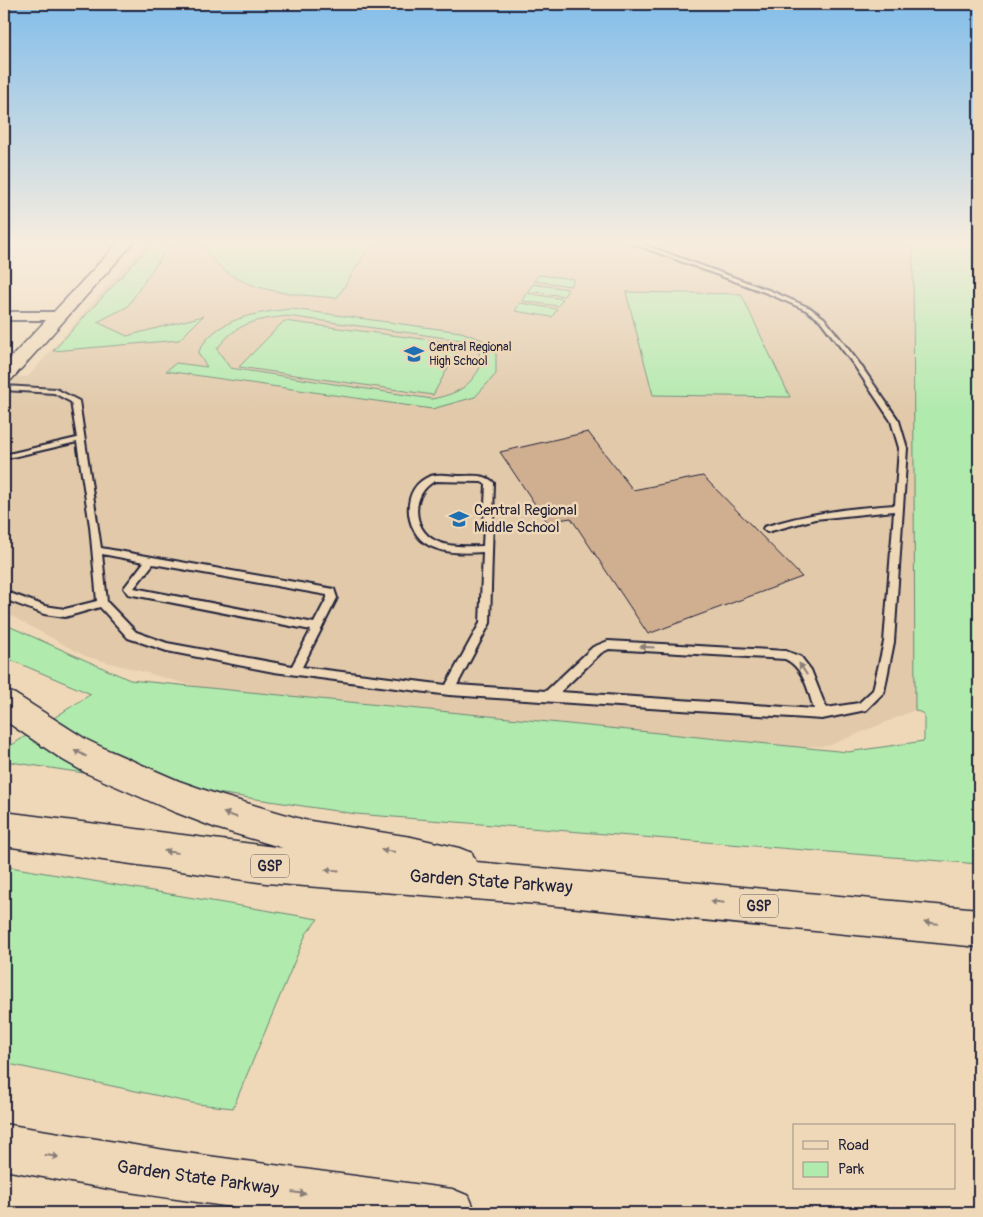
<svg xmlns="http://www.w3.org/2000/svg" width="983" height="1217" font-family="Pangolin,sans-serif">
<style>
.built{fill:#e1c9aa}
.green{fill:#b1eaad;stroke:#6a8674;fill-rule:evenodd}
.building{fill:#d0af91;stroke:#22223b}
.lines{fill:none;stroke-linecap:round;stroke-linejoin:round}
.lane-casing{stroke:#22223b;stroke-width:4}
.street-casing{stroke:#22223b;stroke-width:4}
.secondary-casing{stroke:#22223b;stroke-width:3}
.highway-casing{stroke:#22223b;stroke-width:3}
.lane{fill:#eed8b7;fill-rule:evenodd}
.street{fill:#eed8b7;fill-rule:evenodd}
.secondary{fill:#eed8b7;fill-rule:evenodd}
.highway{fill:#eed8b7;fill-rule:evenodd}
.oneway{fill:#887d79}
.labels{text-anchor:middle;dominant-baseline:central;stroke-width:5;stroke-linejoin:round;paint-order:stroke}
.far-poi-label{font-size:12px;fill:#22223b;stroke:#eed8b7;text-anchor:start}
.shield{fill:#eed8b7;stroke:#5f5960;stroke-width:1}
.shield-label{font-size:14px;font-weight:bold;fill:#22223b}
.poi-label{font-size:15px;fill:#22223b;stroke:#eed8b7;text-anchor:start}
.near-street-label{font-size:18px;fill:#22223b;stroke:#eed8b7}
</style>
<rect width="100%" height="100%" fill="#eed8b7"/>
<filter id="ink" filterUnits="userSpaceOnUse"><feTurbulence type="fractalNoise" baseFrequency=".02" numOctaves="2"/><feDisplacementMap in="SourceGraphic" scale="10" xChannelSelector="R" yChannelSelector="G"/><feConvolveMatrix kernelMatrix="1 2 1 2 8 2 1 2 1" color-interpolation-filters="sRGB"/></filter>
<g filter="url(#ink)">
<path class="built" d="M 146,241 L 913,241 L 915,710 L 828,746 L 675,750 L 246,700 L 85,656 L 4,612 L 4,376 L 28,377 Z"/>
<g class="green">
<path d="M 209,241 L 373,241 L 337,298 C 290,294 234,293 206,250 Z"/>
<path d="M 913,241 L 979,241 L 979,864 L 356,814 L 4,761 L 4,750 L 91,694 L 4,657 L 4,624 L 130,680 L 848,752 L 924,741 L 924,714 L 915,710 Z"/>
<path d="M 151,244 L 168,247 L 127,307 L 97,322 L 127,336 L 203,316 L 179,340 L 53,351 Z"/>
<path d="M 539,275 L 574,279 L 570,286 L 534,281 Z"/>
<path d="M 533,284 L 568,289 L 564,296 L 528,291 Z"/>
<path d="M 626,292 L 741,294 L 790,397 L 653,395 Z"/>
<path d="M 526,293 L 563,299 L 558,306 L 522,301 Z"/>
<path d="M 520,303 L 557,309 L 552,317 L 515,311 Z"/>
<path d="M 292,309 L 461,332 L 483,340 L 496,353 L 496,374 L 475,397 L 432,409 L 166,371 L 176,363 L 207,367 L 198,353 C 214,318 258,312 292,309 ZM 287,316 L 461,340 L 479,352 L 481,366 C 469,388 456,394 432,399 L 230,368 L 217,349 C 237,322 256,320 287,316 Z"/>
<path d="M 284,321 L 461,344 L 433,395 L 239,367 Z"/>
<path d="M 4,866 L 318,919 L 306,934 L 233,1108 L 197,1104 L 4,1063 Z"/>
</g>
<path class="building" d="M 588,432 L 633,490 L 703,476 L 802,577 L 648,634 L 571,518 L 547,522 L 500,452 Z"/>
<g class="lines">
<defs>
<path id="lane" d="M 626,241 L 634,241 L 771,291 L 810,308 L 824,318 L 859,363 L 899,421 L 907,448 L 894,642 L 884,692 L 866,710 L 822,719 L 449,695 L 274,672 L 167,651 L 128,638 L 100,607 L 65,617 L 44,614 L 4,599 L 4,591 L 45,606 L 65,609 L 97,601 L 90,526 L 77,442 L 4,459 L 4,455 L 77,438 L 71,402 L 54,393 L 4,390 L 4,386 L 56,389 L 79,401 L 101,548 L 334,589 L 337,598 L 302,667 L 446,685 L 480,623 L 483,552 C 465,553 447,554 430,546 C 403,533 400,486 431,476 C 440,473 453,476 462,476 C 473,476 486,474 494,483 L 490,623 L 457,685 L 546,691 L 593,647 L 608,641 L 786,651 L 801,657 L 811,670 L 826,708 L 859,703 L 873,690 L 884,642 L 894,511 L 815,519 L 767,532 L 763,529 L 764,527 C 807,513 850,508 895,505 L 899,448 L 891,421 L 854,365 L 820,320 L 806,310 L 767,293 ZM 435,481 L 481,482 L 486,484 L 483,546 C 468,546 450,548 436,541 C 411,529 411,493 435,481 ZM 102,554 L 144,562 L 124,588 L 128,594 L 311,630 L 292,666 L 167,643 L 136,632 L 107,602 ZM 153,564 L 327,595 L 327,598 L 314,623 L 134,588 ZM 609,649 L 785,659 C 804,668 808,690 814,709 L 560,692 L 601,653 Z"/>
<path id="street" d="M 4,312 L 61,312 L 67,316 L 61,320 L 4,320 Z"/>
<path id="secondary" d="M 120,241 L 135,241 L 11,380 L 4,382 L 4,365 Z"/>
<g id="highway">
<path d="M 4,690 L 15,694 L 87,740 L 110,751 L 179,781 L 216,794 L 304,820 L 411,837 L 459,848 L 472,853 L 476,862 L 979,909 L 979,947 L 538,904 L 266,883 L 4,846 L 4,812 L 283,848 L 216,828 L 172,811 L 86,773 L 63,760 L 4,720 Z"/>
<path d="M 4,1124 L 171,1151 L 452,1189 L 469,1196 L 476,1213 L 272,1213 L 115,1190 L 4,1170 Z"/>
</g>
</defs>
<use href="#lane" class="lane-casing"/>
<use href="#street" class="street-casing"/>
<use href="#secondary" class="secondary-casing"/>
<use href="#highway" class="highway-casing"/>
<use href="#lane" class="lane"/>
<use href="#street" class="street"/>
<use href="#secondary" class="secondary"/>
<use href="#highway" class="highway"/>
</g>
<defs><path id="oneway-solid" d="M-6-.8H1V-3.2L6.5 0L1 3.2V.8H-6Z" transform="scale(1.25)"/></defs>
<g class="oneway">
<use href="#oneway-solid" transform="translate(647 647) rotate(-177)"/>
<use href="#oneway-solid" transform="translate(803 669) rotate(-124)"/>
<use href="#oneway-solid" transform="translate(80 753) rotate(-151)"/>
<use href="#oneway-solid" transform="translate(230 815) rotate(-163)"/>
<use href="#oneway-solid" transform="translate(388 851) rotate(-172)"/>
<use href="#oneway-solid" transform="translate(171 852) rotate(-172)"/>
<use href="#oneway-solid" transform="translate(332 870) rotate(-176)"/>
<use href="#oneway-solid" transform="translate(717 902) rotate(-174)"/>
<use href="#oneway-solid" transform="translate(931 923) rotate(-174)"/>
<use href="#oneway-solid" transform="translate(52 1156) rotate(10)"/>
<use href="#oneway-solid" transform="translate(299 1193) rotate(8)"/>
</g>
</g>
<linearGradient id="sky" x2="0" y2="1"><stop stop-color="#83beea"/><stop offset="0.59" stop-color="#f7eddf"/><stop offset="1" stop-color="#f7eddf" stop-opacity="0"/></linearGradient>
<rect width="983" height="411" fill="url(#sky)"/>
<defs>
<symbol id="school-bare" viewBox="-9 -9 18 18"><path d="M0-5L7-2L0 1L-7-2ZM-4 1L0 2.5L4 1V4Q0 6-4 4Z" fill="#1f6fb2" stroke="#eed8b7" stroke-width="2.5" paint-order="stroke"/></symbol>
</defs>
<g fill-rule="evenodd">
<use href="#school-bare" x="400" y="340" width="28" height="28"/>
<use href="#school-bare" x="445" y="505" width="28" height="28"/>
</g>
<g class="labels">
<g class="far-poi-label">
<text x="429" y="347">Central Regional<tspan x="429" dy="14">High School</tspan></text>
</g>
<g class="shield">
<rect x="251" y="854.5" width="38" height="23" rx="4"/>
<rect x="740" y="894.5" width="38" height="23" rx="4"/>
</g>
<g class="shield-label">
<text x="270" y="866">GSP</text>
<text x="759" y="906">GSP</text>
</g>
<g class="poi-label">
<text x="474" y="510">Central Regional<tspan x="474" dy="17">Middle School</tspan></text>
</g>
<g class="near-street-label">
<text transform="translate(491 882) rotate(4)">Garden State Parkway</text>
<text transform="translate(198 1178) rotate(8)">Garden State Parkway</text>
</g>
</g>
<rect width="983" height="1217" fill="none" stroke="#eed8b7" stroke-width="20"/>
<rect x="10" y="10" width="963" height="1197" fill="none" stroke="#22223b" stroke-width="2" filter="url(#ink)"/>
<rect x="793" y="1124" width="162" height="65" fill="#eed8b7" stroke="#9c8f85"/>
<rect x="803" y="1141" width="25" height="8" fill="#eed8b7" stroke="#9c8f85"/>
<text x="838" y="1150" font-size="15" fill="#22223b">Road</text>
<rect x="803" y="1162" width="25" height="15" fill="#b1eaad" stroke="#9c8f85"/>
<text x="838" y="1174" font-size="15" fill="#22223b">Park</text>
</svg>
